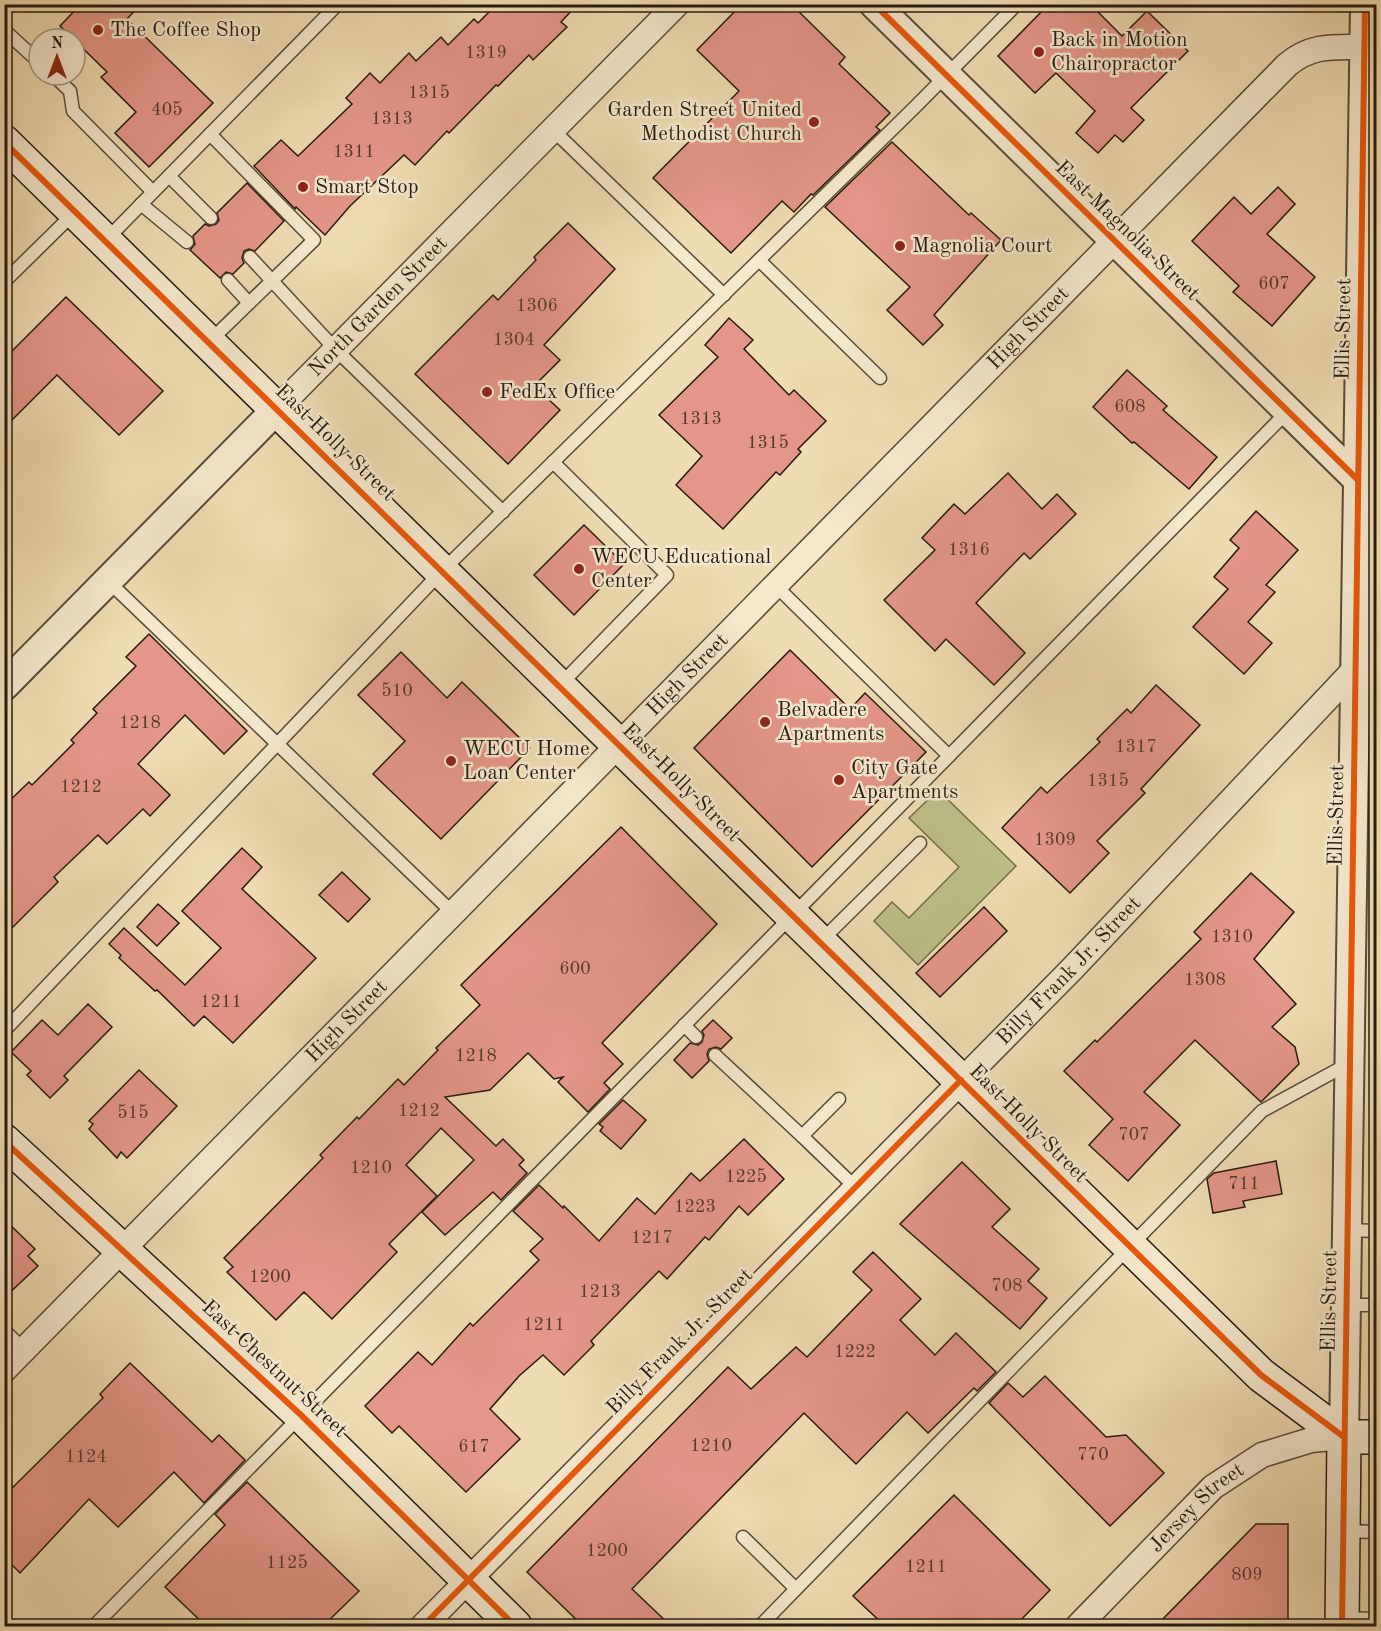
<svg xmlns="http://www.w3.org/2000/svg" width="1381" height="1631" font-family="'Old Standard TT',serif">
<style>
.green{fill:#bdbf89;stroke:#726d4d;stroke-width:1.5}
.building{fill:#e49688;stroke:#261b11;stroke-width:1.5}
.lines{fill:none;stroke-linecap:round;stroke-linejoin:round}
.service-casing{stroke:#584b39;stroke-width:15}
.minor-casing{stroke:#584b39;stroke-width:27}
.tertiary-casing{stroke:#584b39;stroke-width:32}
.secondary-casing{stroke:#261b11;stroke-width:36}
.service{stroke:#f5e8cd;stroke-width:12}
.minor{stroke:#f5e8cd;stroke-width:24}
.tertiary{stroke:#f5e8cd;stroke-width:28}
.secondary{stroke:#f5e8cd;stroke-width:33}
.cycleway-casing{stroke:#f5e8cd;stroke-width:10}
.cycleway{stroke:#e8590c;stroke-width:6}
.poi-dot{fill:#8f2418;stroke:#f5e8cd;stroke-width:2}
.labels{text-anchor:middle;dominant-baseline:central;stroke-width:5;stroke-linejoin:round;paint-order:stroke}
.number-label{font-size:18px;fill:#563a2f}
.poi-label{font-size:21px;fill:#261b11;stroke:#f5e8cd;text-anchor:start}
.street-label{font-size:21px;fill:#261b11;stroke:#f5e8cd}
</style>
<rect width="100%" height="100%" fill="#f0dcb2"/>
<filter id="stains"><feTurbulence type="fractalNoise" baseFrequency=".00333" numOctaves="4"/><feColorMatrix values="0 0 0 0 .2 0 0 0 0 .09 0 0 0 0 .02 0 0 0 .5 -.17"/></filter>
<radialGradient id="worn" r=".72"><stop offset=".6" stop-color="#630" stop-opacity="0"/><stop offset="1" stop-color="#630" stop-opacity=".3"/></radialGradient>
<path class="green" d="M 938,790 L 1016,866 L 918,965 L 874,921 L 892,902 L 909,918 L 959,867 L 909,818 Z"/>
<g class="building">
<path d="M 81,4 L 141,4 L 127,19 L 213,103 L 149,167 L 115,133 L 136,112 L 101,77 L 107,72 L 60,26 Z"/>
<path d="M 497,4 L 578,4 L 561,22 L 567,27 L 533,60 L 529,55 L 498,86 L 496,85 L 449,133 L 447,131 L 415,165 L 404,155 L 350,206 L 325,235 L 296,207 L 295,209 L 254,166 L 281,140 L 298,156 L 352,104 L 346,98 L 370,73 L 380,83 L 409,53 L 416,61 L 441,37 L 448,45 L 474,19 L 478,23 Z"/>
<path d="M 742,4 L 791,4 L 845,57 L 839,64 L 890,113 L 876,127 L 880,130 L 813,195 L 811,194 L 794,212 L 782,201 L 731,253 L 653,178 L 739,91 L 697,50 Z"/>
<path d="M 1049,4 L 1090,4 L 1122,36 L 1147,11 L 1188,51 L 1131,108 L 1144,120 L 1123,142 L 1115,135 L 1098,153 L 1076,133 L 1095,111 L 1056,73 L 1035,93 L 998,56 Z"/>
<path d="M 892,142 L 969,215 L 971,213 L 1001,240 L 934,315 L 943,325 L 923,345 L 887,310 L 910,287 L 825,207 Z"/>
<path d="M 247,183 L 284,221 L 255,251 L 249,249 L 244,251 L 242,258 L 244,263 L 233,274 L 226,272 L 220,278 L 190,250 L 195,244 L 193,236 L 205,224 L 209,226 L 216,224 L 219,220 L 217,213 Z"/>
<path d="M 1278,187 L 1295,204 L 1267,234 L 1315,277 L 1272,326 L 1233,292 L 1239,286 L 1192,241 L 1234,197 L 1251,214 Z"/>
<path d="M 568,223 L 615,269 L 544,345 L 560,360 L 534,386 L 560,410 L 508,464 L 415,374 L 493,295 L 498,300 L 536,260 L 534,257 Z"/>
<path d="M 66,297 L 163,391 L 119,435 L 57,375 L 4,428 L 4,359 Z"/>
<path d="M 729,318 L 753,340 L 744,349 L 789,395 L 794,390 L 826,421 L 798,449 L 801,452 L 780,475 L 776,472 L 723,529 L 676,485 L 702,456 L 659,415 L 718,357 L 705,345 Z"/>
<path d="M 1127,370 L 1167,406 L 1163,410 L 1217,457 L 1189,489 L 1134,442 L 1132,443 L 1093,407 Z"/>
<path d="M 1008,473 L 1042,509 L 1057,494 L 1076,514 L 1030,559 L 1024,553 L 976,603 L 1025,653 L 994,685 L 946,639 L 935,651 L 884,600 L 935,550 L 922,538 L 954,504 L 965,514 Z"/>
<path d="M 1256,511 L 1298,550 L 1266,585 L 1275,592 L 1248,622 L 1272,643 L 1244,674 L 1193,627 L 1228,589 L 1214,577 L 1239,548 L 1230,540 Z"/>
<path d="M 584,525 L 624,564 L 574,615 L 534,575 Z"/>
<path d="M 149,634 L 247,731 L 224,754 L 185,715 L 138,764 L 170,795 L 150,816 L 143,809 L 107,844 L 98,835 L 54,877 L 58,882 L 4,936 L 4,806 L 29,782 L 32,785 L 74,743 L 71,740 L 97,713 L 93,709 L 136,666 L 126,657 Z"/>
<path d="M 790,650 L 850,709 L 865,693 L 926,752 L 812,867 L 694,748 Z"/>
<path d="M 401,652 L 447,698 L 462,682 L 530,748 L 441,839 L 373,774 L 405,741 L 358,695 Z"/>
<path d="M 1156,685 L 1200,725 L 1141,789 L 1145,793 L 1097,841 L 1109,853 L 1070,893 L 1002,828 L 1041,787 L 1047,793 L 1100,742 L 1097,739 L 1127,709 L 1131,713 Z"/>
<path d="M 621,827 L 717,924 L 602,1043 L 623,1064 L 604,1083 L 610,1089 L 588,1112 L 558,1082 L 563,1077 L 554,1079 L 528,1053 L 490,1090 L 445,1097 L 496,1146 L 503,1139 L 524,1160 L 519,1165 L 527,1173 L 501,1200 L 493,1192 L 445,1235 L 422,1212 L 474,1160 L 441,1128 L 406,1165 L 437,1196 L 389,1244 L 397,1252 L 332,1319 L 304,1292 L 276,1320 L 227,1272 L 233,1267 L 224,1258 L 323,1158 L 320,1155 L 357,1117 L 359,1119 L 398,1079 L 404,1085 L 438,1050 L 436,1048 L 480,1005 L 461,985 Z"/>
<path d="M 242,848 L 262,867 L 242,889 L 316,958 L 233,1043 L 204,1016 L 194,1026 L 157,990 L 155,991 L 119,958 L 121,955 L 109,944 L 124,928 L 185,985 L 221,948 L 182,911 Z"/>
<path d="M 342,872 L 370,899 L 348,922 L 319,895 Z"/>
<path d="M 1251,873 L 1294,912 L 1254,959 L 1296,1004 L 1272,1027 L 1295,1047 L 1299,1064 L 1261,1102 L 1195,1040 L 1144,1092 L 1180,1125 L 1128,1181 L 1089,1145 L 1113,1119 L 1064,1071 L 1095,1040 L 1097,1042 L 1201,939 L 1194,932 Z"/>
<path d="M 158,904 L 179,923 L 157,946 L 137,927 Z"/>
<path d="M 984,907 L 1007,931 L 940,997 L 916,973 Z"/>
<path d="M 88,1004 L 112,1027 L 64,1076 L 68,1080 L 50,1098 L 27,1075 L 31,1071 L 11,1052 L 42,1020 L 58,1035 Z"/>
<path d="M 713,1020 L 732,1038 L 721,1049 L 716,1047 L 709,1049 L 707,1054 L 709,1061 L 692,1078 L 674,1060 L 690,1043 L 698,1045 L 702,1042 L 704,1035 L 702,1031 Z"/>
<path d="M 139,1070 L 177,1106 L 127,1158 L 121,1152 L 117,1158 L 89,1129 L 93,1124 L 89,1121 Z"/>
<path d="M 623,1100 L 646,1120 L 621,1149 L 600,1131 L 603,1127 L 599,1124 Z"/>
<path d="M 744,1139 L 784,1179 L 748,1215 L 739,1206 L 709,1240 L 705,1237 L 667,1279 L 659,1271 L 591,1341 L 594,1345 L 564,1375 L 543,1355 L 519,1376 L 490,1409 L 520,1439 L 466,1492 L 399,1426 L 392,1433 L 365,1406 L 418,1352 L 432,1365 L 470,1323 L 473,1326 L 539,1260 L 530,1251 L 543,1239 L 513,1211 L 539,1185 L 563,1208 L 564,1206 L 599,1241 L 637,1198 L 655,1214 L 691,1173 L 700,1181 Z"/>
<path d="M 1276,1161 L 1282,1194 L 1243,1201 L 1245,1207 L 1213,1213 L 1207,1179 L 1214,1173 Z"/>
<path d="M 962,1162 L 1010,1209 L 992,1227 L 1039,1269 L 1028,1281 L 1047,1298 L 1020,1329 L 900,1224 Z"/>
<path d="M 4,1219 L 35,1249 L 28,1256 L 38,1266 L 4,1298 Z"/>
<path d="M 873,1252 L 921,1299 L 900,1320 L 935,1355 L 956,1333 L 996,1372 L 977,1391 L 974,1388 L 928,1433 L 907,1412 L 856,1464 L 804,1413 L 632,1589 L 671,1626 L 583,1626 L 527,1572 L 728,1367 L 751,1389 L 796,1347 L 807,1357 L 872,1290 L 853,1272 Z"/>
<path d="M 130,1363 L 212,1442 L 219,1435 L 245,1460 L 204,1503 L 174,1472 L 118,1527 L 89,1499 L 20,1573 L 4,1557 L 4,1496 L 103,1398 L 100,1394 Z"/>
<path d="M 1045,1376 L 1106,1437 L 1126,1435 L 1164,1473 L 1110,1526 L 989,1403 L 1008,1383 L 1023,1397 Z"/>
<path d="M 247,1482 L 359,1591 L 323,1626 L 206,1626 L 165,1587 L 225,1525 L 215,1514 Z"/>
<path d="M 954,1495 L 1050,1590 L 1015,1626 L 885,1626 L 853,1596 Z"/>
<path d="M 1256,1524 L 1288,1524 L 1288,1626 L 1156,1626 Z"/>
</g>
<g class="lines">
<defs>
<g id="service">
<path d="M 4,30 L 39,62"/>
<path d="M 53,75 L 70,91 L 73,111 L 153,192"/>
<path d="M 553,130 L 724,295"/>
<path d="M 169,176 L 211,218"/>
<path d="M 141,204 L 187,242"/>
<path d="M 106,240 L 338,4"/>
<path d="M 250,257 L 336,350 L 503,512"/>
<path d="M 759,260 L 880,378"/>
<path d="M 228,280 L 249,303"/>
<path d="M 4,282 L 74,213"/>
<path d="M 210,341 L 314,240 L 210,134"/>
<path d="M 553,462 L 667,575 L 560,685"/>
<path d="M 108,581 L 453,913"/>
<path d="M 776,586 L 949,756"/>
<path d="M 821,941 L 920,843"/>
<path d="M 684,1025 L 696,1037"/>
<path d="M 4,1031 L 442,571 L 916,106 L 1017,4"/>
<path d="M 715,1055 L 802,1136"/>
<path d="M 839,1099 L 802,1136 L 855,1187"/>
<path d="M 1347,1230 L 1376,1231"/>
<path d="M 1346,1305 L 1376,1305"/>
<path d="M 4,1330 L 24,1350"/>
<path d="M 1345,1531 L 1376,1532"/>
<path d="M 743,1537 L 796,1589"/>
<path d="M 1343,1618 L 1376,1619"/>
<path d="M 94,1626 L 1288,411"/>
<path d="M 760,1626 L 1262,1111 L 1348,1064"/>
</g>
<g id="minor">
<path id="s1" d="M 277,409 L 677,4"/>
<path d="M 1357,562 L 1376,562"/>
<path id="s2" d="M 4,1370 L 1287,65 C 1312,44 1334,47 1365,47"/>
<path id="s3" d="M 423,1626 L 1073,968 L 1356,668"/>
<path id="s4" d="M 1078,1626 L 1213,1487 L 1262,1455 L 1311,1440 L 1344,1437"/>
</g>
<g id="tertiary">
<path d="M 874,4 L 1358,480"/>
<path d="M 4,686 L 277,409"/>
<path d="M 1344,1437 L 1365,4"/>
</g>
<g id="secondary">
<path d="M 4,142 L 1261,1375 L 1344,1437"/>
<path d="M 4,1141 L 301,1415 L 515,1626"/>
<path d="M 1344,1437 L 1376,1437"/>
<path d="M 1342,1626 L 1344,1437"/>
</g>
</defs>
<use href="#service" class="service-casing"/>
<use href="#minor" class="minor-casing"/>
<use href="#tertiary" class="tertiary-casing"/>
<use href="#secondary" class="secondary-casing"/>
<use href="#service" class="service"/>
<use href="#minor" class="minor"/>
<use href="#tertiary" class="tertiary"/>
<use href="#secondary" class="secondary"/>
<defs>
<g id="cycleway">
<path d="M 874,4 L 1358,480"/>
<path d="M 4,142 L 1261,1375 L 1344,1437"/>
<path d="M 4,1141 L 301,1415 L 515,1626"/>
<path d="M 423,1626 L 961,1080"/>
<path d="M 1342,1626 L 1365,4"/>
</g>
</defs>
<use href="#cycleway" class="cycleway-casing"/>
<use href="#cycleway" class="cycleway"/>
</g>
<g class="poi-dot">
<circle cx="98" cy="30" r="6"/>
<circle cx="1039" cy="52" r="6"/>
<circle cx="814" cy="122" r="6"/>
<circle cx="303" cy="187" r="6"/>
<circle cx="900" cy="246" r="6"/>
<circle cx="487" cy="392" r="6"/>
<circle cx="579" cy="569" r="6"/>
<circle cx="765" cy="722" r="6"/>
<circle cx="451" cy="761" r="6"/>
<circle cx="839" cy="780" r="6"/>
</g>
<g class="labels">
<g class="number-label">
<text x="486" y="53">1319</text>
<text x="429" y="93">1315</text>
<text x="167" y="110">405</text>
<text x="392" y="119">1313</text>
<text x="354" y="152">1311</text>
<text x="1274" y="284">607</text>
<text x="537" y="306">1306</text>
<text x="514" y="340">1304</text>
<text x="1130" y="407">608</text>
<text x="701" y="419">1313</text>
<text x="768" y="443">1315</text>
<text x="969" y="550">1316</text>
<text x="397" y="691">510</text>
<text x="140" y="723">1218</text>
<text x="1136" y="747">1317</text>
<text x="1108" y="781">1315</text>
<text x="81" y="787">1212</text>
<text x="1055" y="840">1309</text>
<text x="1232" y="937">1310</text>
<text x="575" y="969">600</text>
<text x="1205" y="980">1308</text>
<text x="221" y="1002">1211</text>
<text x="476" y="1056">1218</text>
<text x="419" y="1111">1212</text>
<text x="133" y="1113">515</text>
<text x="1134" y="1135">707</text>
<text x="371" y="1168">1210</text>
<text x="746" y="1177">1225</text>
<text x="1244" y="1184">711</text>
<text x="695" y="1207">1223</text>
<text x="652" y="1238">1217</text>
<text x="270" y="1277">1200</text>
<text x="1007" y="1286">708</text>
<text x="600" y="1292">1213</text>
<text x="544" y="1325">1211</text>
<text x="855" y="1352">1222</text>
<text x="711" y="1446">1210</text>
<text x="474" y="1447">617</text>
<text x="1093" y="1455">770</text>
<text x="86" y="1457">1124</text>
<text x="607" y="1551">1200</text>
<text x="287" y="1563">1125</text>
<text x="926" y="1567">1211</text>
<text x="1247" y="1575">809</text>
</g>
<g class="poi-label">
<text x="110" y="30">The Coffee Shop</text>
<text x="1051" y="40">Back in Motion<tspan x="1051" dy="24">Chairopractor</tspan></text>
<text x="802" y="110" text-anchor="end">Garden Street United<tspan x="802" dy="24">Methodist Church</tspan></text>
<text x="315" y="187">Smart Stop</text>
<text x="912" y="246">Magnolia Court</text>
<text x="499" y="392">FedEx Office</text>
<text x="591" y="557">WECU Educational<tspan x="591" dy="24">Center</tspan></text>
<text x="777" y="710">Belvadere<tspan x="777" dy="24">Apartments</tspan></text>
<text x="463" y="749">WECU Home<tspan x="463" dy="24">Loan Center</tspan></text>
<text x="851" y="768">City Gate<tspan x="851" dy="24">Apartments</tspan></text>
</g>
<g class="street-label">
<text transform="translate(1127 231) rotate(44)">East Magnolia Street</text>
<text stroke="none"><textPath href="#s1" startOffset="144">North Garden Street</textPath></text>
<text stroke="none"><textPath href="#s2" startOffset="1461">High Street</textPath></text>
<text transform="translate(1344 329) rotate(-89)">Ellis Street</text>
<text transform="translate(335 443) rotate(44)">East Holly Street</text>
<text stroke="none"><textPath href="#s2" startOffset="975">High Street</textPath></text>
<text transform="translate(681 783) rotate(45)">East Holly Street</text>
<text transform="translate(1337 815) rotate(-89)">Ellis Street</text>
<text stroke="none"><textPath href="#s3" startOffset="920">Billy Frank Jr. Street</textPath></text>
<text stroke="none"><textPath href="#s2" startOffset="489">High Street</textPath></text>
<text transform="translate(1028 1124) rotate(45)">East Holly Street</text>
<text transform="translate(1330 1301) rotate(-89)">Ellis Street</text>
<text transform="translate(680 1342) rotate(-45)">Billy Frank Jr. Street</text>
<text transform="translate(274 1369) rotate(43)">East Chestnut Street</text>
<text stroke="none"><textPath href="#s4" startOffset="168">Jersey Street</textPath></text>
</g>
</g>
<rect width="1381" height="1631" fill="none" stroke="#f0dcb2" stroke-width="24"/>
<rect x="6" y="6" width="1369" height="1619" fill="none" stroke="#261b11" stroke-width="3"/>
<rect x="12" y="12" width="1357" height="1607" fill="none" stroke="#261b11" stroke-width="1.5"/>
<g transform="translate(57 57)"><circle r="28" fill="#f5e8cd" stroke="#a29682" stroke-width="1.5"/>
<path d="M0-4.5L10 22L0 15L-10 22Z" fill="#8f2418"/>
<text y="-9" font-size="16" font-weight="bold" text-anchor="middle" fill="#261b11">N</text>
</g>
<rect width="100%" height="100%" filter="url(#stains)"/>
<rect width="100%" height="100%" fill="url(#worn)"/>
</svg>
